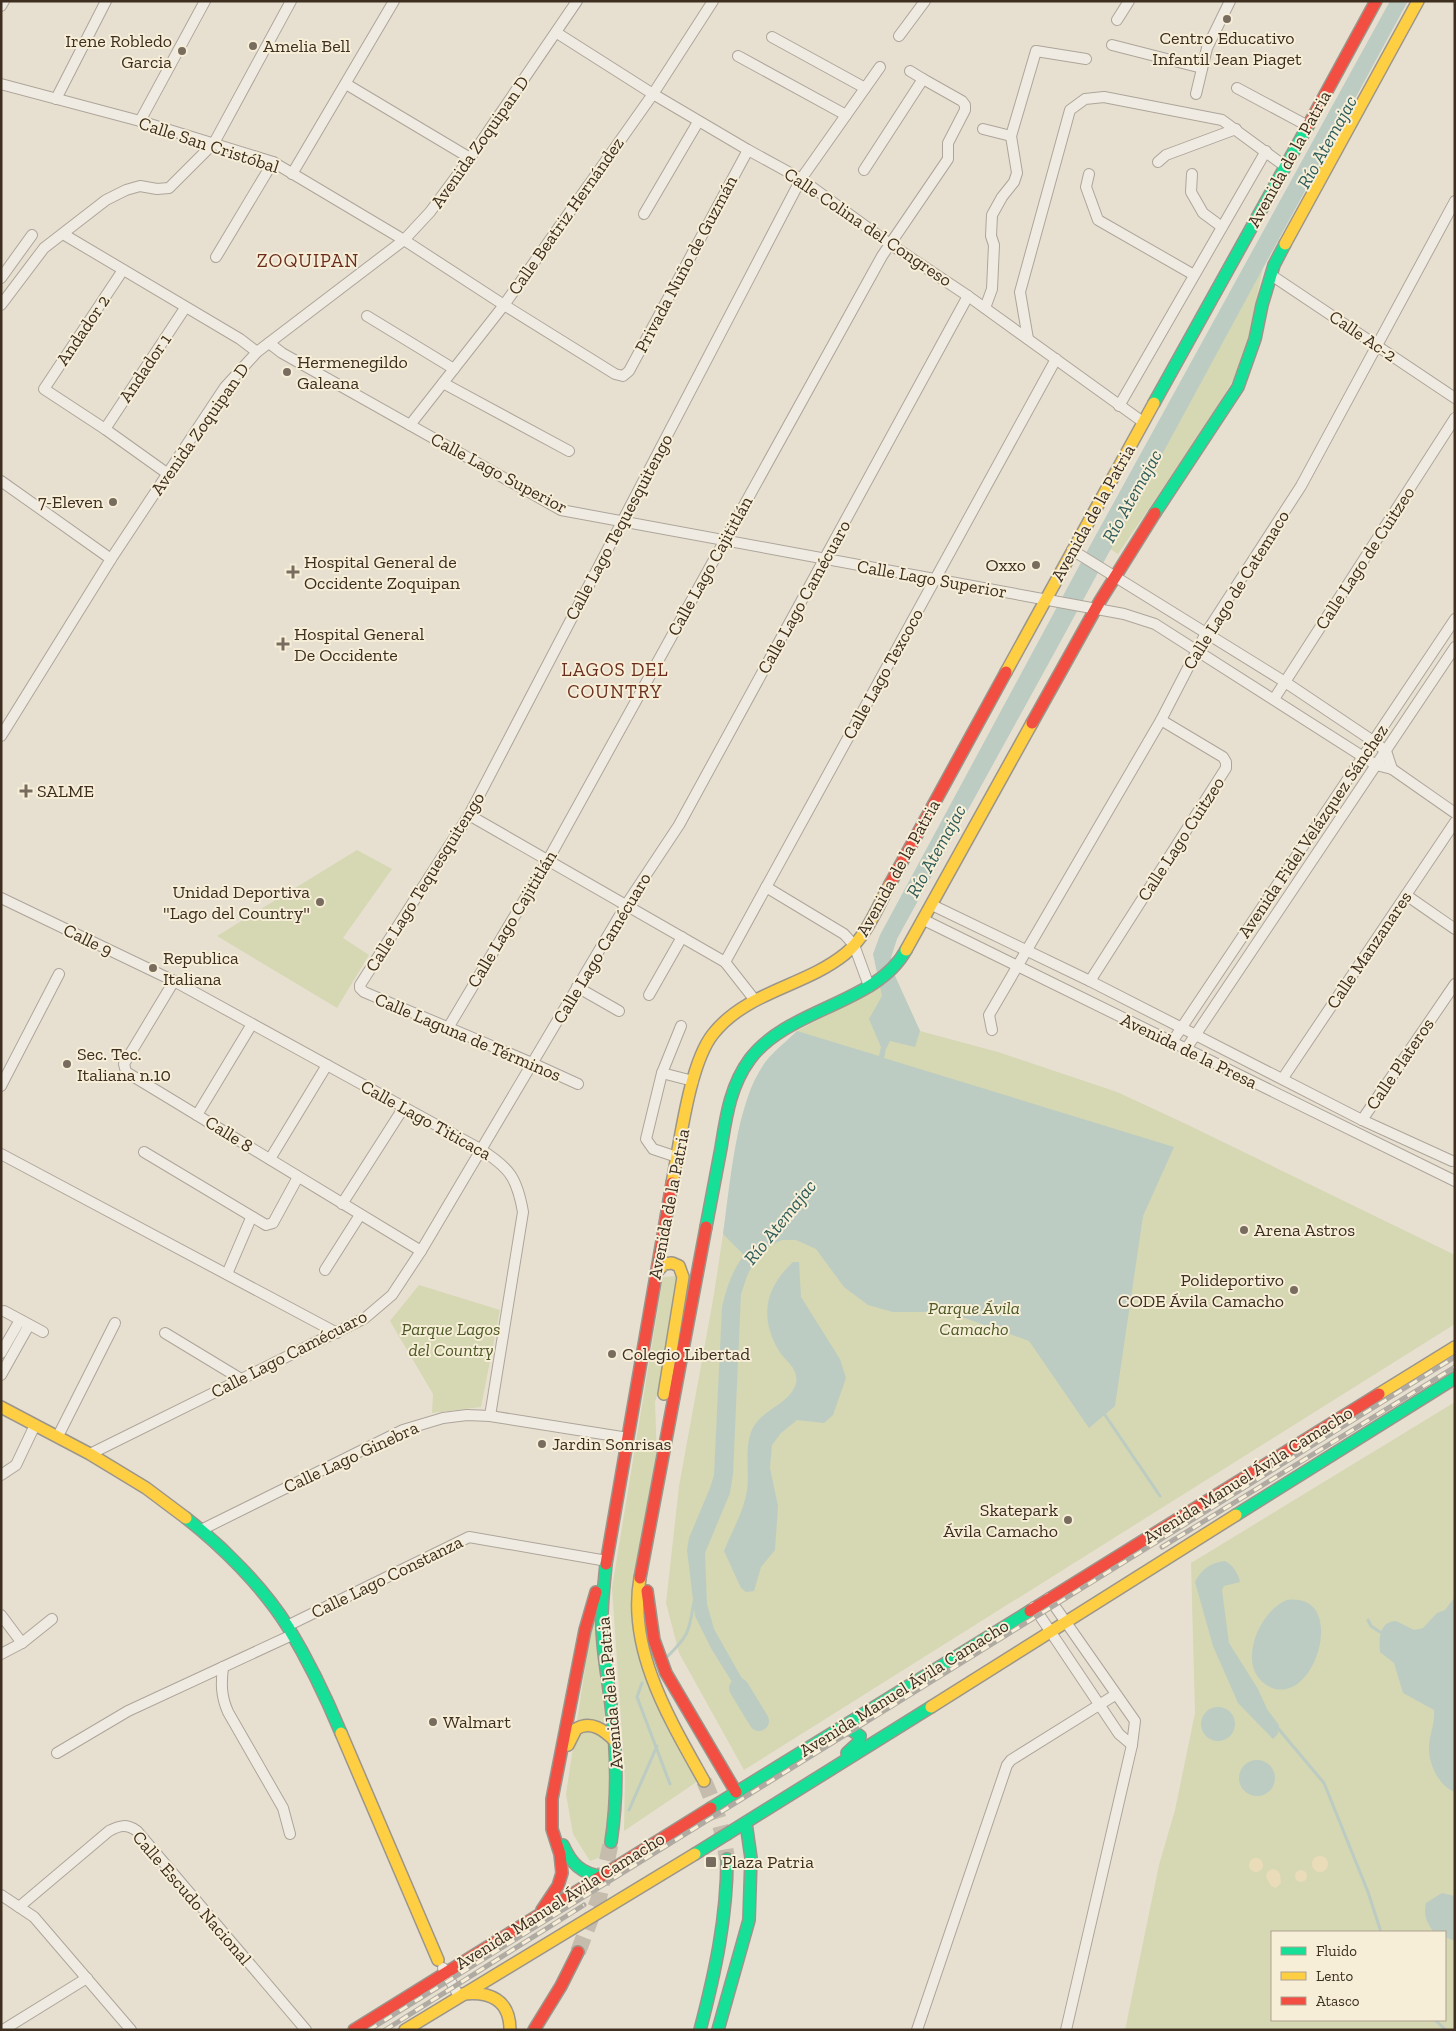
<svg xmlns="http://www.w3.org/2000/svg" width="1456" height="2031" font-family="'Zilla Slab',serif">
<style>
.green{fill:#d6d7b3;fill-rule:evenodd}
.sand{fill:#eadcb9}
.water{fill:#bcccc2}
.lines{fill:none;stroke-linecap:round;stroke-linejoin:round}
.stream{stroke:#bcccc2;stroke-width:3}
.river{stroke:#bcccc2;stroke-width:20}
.primary-tunnel{stroke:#c5bcae;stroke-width:16;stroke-dasharray:16 8;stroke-linecap:butt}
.street-casing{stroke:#ada599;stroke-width:12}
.fast-casing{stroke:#9c958a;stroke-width:14}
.slow-casing{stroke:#9c958a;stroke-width:14}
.jam-casing{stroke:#9c958a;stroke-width:14}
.street{stroke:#efebe3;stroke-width:10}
.fast{stroke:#16e098;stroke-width:11}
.slow{stroke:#ffcf43;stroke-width:11}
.jam{stroke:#f24e42;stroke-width:11}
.rail-casing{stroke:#afaaa2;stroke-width:5}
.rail{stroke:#f7eed8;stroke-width:3;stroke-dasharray:9;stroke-linecap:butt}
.poi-dot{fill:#786c5e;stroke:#f7eed8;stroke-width:2}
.labels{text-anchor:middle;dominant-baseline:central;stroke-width:4;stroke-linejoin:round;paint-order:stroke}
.poi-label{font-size:18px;fill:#3d2e20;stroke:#f7eed8;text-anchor:start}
.street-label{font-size:18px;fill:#3d2e20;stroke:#f7eed8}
.park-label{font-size:18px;font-style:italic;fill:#4d5a26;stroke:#f7eed8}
.water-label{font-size:19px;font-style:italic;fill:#2f5d5a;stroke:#f7eed8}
.neighbourhood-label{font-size:19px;letter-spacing:1px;fill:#6b2e1e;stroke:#f7eed8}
</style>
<rect width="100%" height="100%" fill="#e7e0d1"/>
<g class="green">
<path d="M 1263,268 L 1246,349 L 1233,380 L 1213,414 L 1118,554 L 1110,549 Z"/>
<path d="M 357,850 L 392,869 L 343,938 L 369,955 L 337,1008 L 217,936 Z"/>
<path d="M 895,976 L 920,1031 L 998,1052 L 1117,1092 L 1184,1123 L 1455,1255 L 1455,1324 L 744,1770 L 679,1653 L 666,1603 L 679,1486 L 713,1300 L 740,1123 L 751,1088 L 766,1061 L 797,1031 L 879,988 Z"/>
<path d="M 678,1276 L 677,1324 L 655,1402 L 657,1461 L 640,1660 L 698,1781 L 624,1831 L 625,1778 L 612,1588 L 663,1277 Z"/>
<path d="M 419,1285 L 500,1310 L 481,1407 L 432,1413 L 433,1394 L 390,1321 Z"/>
<path d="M 1455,1402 L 1455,2030 L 1125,2030 L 1159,1865 L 1175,1810 L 1195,1713 L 1191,1563 ZM 1272,1932 L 1445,1932 L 1445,2020 L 1272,2020 Z"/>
<path d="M 597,1604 C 603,1684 619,1777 603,1856 L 590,1861 L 573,1834 L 566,1794 L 589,1642 Z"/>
</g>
<g class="sand">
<circle cx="1320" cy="1864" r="8"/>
<circle cx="1256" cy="1865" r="7"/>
<path d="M 1272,1869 L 1277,1870 L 1280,1874 L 1281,1883 L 1276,1888 L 1271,1886 L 1266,1877 L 1267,1872 Z"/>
<circle cx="1301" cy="1876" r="6"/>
</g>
<g class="water">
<path d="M 1390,1 L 1408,1 L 1062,639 L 897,939 L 891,958 L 895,976 L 920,1031 L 915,1047 L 890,1041 L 886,1049 L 884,1058 L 1174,1147 L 1143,1216 L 1115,1406 L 1089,1428 L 1029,1341 L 948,1312 L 893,1312 L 868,1305 L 844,1287 L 816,1249 L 796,1240 L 782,1240 L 769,1246 L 753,1264 L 747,1276 L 741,1294 L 733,1474 L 730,1493 L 705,1553 L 707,1604 L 714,1629 L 757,1705 L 753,1712 L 749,1709 L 712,1650 L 695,1616 L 687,1550 L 689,1538 L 710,1488 L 714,1475 L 722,1307 C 727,1287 732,1271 744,1255 L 723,1234 C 730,1186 736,1098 767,1060 C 775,1050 787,1041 797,1031 L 879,1056 L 881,1047 L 869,1019 L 882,996 L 873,954 L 880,935 L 1092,542 Z"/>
<path d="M 793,1262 L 799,1262 L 801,1297 L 840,1359 L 846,1378 L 833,1415 L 824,1423 L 797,1420 L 781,1433 L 772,1445 L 770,1468 L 778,1506 L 775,1550 L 761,1567 L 754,1591 L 746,1592 L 741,1588 L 724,1551 C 732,1531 744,1511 747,1490 C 750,1470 743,1444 754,1426 C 764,1409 791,1403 796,1383 C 799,1368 785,1361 779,1351 C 759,1317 765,1288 793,1262 Z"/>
<path d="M 1225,1561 C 1232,1564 1239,1574 1240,1582 L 1224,1586 L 1222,1590 L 1229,1643 L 1258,1689 L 1267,1709 L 1279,1725 L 1278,1734 L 1273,1739 L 1238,1703 L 1213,1646 L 1195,1582 C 1201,1569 1212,1562 1225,1561 Z"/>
<path d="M 1455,1597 L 1455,1792 C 1438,1786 1428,1762 1429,1746 C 1430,1733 1435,1723 1434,1710 L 1403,1693 L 1394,1663 L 1380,1652 C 1379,1638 1379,1622 1396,1621 L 1414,1630 L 1423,1628 L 1437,1613 L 1445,1610 Z"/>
<path d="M 1287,1600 C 1349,1591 1316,1708 1270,1687 C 1234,1670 1258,1611 1287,1600 Z"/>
<circle cx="1218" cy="1724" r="17"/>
<circle cx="1257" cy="1778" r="18"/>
<path d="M 1442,1893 L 1455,1896 L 1455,1941 L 1445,1937 L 1445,1932 L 1434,1932 C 1427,1924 1423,1914 1426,1903 Z"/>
</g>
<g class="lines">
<g class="stream">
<path d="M 1103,1412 L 1160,1496"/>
<path d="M 1368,1620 L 1371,1626 L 1380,1632"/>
<path d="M 667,1657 C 689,1635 689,1632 694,1602"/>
<path d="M 642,1683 L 637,1697 L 670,1784"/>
<path d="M 1276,1726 L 1324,1783 L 1368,1892 L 1381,1932"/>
<path d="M 629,1810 L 657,1746"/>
<path d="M 1435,2020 L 1446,2030"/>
</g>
<path class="river" d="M 739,1688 L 759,1721"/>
<g class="primary-tunnel">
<path d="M 704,1781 C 716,1807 723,1831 727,1859"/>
<path d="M 578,1952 L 599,1898 L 611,1842"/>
</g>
<defs>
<g id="street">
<path d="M 1,6 L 4,1"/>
<path d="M 1117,20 L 1129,1"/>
<path d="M 557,33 L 653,94 L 748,150 L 801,179 L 890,244 L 968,296 L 1143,422"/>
<path d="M 899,36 L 925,1"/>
<path d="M 772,37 L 865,88"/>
<path d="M 1112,45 L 1202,68"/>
<path d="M 738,56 L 846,115"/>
<path d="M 910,71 L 923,79"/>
<path d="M 1,84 L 140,121 L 273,162 L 404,240 L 504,305 L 615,374 L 623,376 L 629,371 L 748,150"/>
<path d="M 346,84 L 470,158"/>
<path d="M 1237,88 L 1308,126"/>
<path d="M 1196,94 L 1207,48 L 1230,1"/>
<path d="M 56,99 L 106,1"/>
<path d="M 140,121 L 205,1"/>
<path d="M 983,129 L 1011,136"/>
<path d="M 1158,162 L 1166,155 L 1236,129"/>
<path d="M 292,174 L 394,1"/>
<path d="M 1089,174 L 1086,187 L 1098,220 L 1194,275"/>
<path d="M 1192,174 L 1191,192 L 1203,213 L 1222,227"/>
<path d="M 644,214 L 698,122"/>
<path d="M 63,234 L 240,339 L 257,352"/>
<path d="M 216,257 L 273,162"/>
<path d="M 123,270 L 44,389 L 105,429 L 168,474"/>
<path d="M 1271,275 L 1455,398"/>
<path d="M 1,278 L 32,235"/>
<path d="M 1,305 L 44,248 L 106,200 L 126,190 L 140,186 L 157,189 L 169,188 L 214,143 L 291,1"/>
<path d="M 985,308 L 992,289 L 994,245 L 991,236 L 992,215 L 1002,197 L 1014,182 L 1017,173 L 1011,136 L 1036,51 L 1086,59"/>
<path d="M 367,316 L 454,369"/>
<path d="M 1028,339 L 1020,292 L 1070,110 L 1085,99 L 1104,97 L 1222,120 L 1286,167"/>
<path d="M 269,343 L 282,353 L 561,510 L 1124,614 L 1155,624 L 1376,765 L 1392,769 L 1455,813"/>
<path d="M 443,383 L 569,451"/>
<path d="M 1119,406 L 1266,151"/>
<path d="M 410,425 L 504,305 L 653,94 L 713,1"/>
<path d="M 105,429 L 185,308"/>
<path d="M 1,481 L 111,559"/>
<path d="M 1072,550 L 1285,682 L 1373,741 L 1386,751 L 1392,769"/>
<path d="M 1274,699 L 1455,418"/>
<path d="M 1,736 L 111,559 L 225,387 L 257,352 L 404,240 L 430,212 L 470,158 L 577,1"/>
<path d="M 469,815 L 725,962 L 754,999"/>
<path d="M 766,887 L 844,934 L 854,945 L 869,986"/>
<path d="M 1406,895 L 1455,929"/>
<path d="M 1,898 L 174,981 L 480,1149 C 510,1168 517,1178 523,1212 L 490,1416"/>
<path d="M 932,905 L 1090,981 L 1362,1120 L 1452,1161"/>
<path d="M 924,920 L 1455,1181"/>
<path d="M 725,962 L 1056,359"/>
<path d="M 174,981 L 124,1064 L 126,1072 L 421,1251"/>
<path d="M 1090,981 L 1226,768 L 1226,762 L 1223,757 L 1161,720"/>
<path d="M 577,987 L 619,1011"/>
<path d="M 649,995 L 682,937"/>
<path d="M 681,1026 L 662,1073 L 693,1081"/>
<path d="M 448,1028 L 548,860 L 882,256 L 948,159 L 948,143 L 965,110 L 965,105 L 962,101 L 923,79 L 864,170"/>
<path d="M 992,1030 L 989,1015 L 1161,720 L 1206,633 L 1301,486 L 1455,201"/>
<path d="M 1172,1042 L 1455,619"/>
<path d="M 1186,1049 L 1455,647"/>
<path d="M 662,1073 L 646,1139 L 653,1149 L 677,1157"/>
<path d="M 1283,1078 L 1455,822"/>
<path d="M 578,1084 L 532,1063 L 364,992 L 360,988 L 360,985 L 469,815 L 801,179 L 880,67"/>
<path d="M 1,1086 L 59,974"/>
<path d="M 197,1115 L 252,1024"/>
<path d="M 1362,1120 L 1455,984"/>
<path d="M 144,1152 L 266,1225 L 273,1223 L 298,1177"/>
<path d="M 1,1154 L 337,1333"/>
<path d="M 270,1159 L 327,1065"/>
<path d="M 342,1204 L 404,1107"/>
<path d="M 325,1270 L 360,1215"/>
<path d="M 227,1274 L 251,1218"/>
<path d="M 4,1311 L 43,1332"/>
<path d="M 165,1333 L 241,1379"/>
<path d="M 1,1353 L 20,1320"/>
<path d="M 1,1375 L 29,1325"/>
<path d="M 58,1436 L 115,1323"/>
<path d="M 90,1454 L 365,1318 L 392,1295 L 421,1251 L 626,905 L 679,825 L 968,296"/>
<path d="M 1,1475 L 16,1465 L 35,1425"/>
<path d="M 201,1530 L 403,1430 L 443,1418 L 467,1415 L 490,1416 L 628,1438"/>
<path d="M 1049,1598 L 1135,1721 L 1132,1745 L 1066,2030"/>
<path d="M 1034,1607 L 1119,1734 L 1132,1745"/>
<path d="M 1,1615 L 22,1643"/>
<path d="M 287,1626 L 469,1537 L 607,1561"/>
<path d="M 1,1654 L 22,1643 L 52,1619"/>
<path d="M 223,1667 C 221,1684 221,1696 228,1712 L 283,1808 L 290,1834"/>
<path d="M 57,1753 L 128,1711 L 292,1635"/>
<path d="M 1,1895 L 34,1917 L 131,2030"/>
<path d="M 19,1907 L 109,1831 C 120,1825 127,1824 137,1831 L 306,2030"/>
<path d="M 443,1968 L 459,1996"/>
<path d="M 3,2030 L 87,1978"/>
<path d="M 917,2030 L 1007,1765 L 1011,1760 L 1115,1695"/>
</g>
<g id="fast">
<path d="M 1154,403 L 1309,124"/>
<path d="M 1155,513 L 1238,387 L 1255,339 L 1262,305 L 1274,265 L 1285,244"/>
<path d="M 706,1227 C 711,1201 716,1174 721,1148 C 726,1117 730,1086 750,1059 C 788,1008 877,1004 906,950"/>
<path d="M 1236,1515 L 1455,1378"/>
<path d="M 186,1518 C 222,1546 263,1587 288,1627 C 308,1660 326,1697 341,1733"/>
<path d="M 606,1564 C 604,1586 601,1608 602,1629 C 603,1655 608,1680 611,1705 C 617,1751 618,1796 611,1842"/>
<path d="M 835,1732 L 850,1729 L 860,1736 L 859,1742 L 847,1753"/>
<path d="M 711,1808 L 1030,1611"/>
<path d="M 563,1845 C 571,1863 581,1874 602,1876"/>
<path d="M 695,1854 L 931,1707"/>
<path d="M 700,2030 C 715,1973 727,1918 727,1859"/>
<path d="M 718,2030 L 749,1920 L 751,1858 L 746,1823"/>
</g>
<g id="slow">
<path d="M 1285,244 L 1418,1"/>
<path d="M 1006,672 L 1154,403"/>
<path d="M 906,950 L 1032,723"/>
<path d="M 672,1183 C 680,1144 689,1064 713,1034 C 747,991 804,987 845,954 C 866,937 877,908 890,884"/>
<path d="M 655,1274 L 664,1264 L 672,1263 L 679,1266 L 683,1277 L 664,1394"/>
<path d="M 1379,1394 L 1455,1347"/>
<path d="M 1,1407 L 90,1454 L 146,1488 L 186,1518"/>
<path d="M 640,1578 C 627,1650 670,1720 704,1781"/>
<path d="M 931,1707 L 1236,1515"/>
<path d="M 341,1733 L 438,1960"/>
<path d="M 568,1745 L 576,1729 C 591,1720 604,1730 615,1741"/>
<path d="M 463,1994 C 490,1991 510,2000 510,2030"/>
<path d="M 405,2030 L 695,1854"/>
</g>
<g id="jam">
<path d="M 1309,124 L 1376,1"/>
<path d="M 1032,723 L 1100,601 L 1155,513"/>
<path d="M 890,884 L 1006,672"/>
<path d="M 606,1564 L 672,1183"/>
<path d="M 640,1578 L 706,1227"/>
<path d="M 647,1591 L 654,1640 L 666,1673 L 736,1792"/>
<path d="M 1030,1611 L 1379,1394"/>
<path d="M 542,1910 L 558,1886 L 562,1873 L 560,1854 L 552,1829 L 552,1799 L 585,1630 L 596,1592"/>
<path d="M 354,2030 L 711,1808"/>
<path d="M 534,2030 L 561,1986 L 578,1952"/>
</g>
</defs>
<use href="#street" class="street-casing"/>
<use href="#fast" class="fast-casing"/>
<use href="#slow" class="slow-casing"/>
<use href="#jam" class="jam-casing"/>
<use href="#street" class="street"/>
<use href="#fast" class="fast"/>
<use href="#slow" class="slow"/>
<use href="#jam" class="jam"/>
<defs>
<g id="rail">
<path d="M 1162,1547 L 1455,1367"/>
<path d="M 369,2030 L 1455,1357"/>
<path d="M 385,2030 L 584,1905"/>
</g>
</defs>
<use href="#rail" class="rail-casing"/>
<use href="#rail" class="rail"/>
</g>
<g class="poi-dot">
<circle cx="1227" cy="19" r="5"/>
<circle cx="253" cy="46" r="5"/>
<circle cx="182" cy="51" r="5"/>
<circle cx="287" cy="372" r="5"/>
<circle cx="113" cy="502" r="5"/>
<circle cx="1036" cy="565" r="5"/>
<path d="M290.5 564.5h5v5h5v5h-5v5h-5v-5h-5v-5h5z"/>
<path d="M280.5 636.5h5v5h5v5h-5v5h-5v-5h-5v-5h5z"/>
<path d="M23.5 783.5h5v5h5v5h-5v5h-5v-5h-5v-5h5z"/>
<circle cx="320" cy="902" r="5"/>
<circle cx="153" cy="968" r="5"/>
<circle cx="67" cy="1064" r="5"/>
<circle cx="1244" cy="1230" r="5"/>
<circle cx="1294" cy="1290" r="5"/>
<circle cx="612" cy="1354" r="5"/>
<circle cx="542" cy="1444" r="5"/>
<circle cx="1068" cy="1520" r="5"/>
<circle cx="433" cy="1722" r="5"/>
<rect x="705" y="1856" width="12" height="12" rx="2.5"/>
</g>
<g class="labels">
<g class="poi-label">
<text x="1227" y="38" text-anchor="middle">Centro Educativo<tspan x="1227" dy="21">Infantil Jean Piaget</tspan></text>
<text x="172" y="41" text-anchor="end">Irene Robledo<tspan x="172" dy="21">Garcia</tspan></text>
<text x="263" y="46">Amelia Bell</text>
<text x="297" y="362">Hermenegildo<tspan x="297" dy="21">Galeana</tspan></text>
<text x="103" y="502" text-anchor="end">7-Eleven</text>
<text x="304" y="562">Hospital General de<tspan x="304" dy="21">Occidente Zoquipan</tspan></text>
<text x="1026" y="565" text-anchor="end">Oxxo</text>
<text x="294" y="634">Hospital General<tspan x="294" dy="21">De Occidente</tspan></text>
<text x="37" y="791">SALME</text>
<text x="310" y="892" text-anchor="end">Unidad Deportiva<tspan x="310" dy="21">"Lago del Country"</tspan></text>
<text x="163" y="958">Republica<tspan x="163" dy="21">Italiana</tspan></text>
<text x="77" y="1054">Sec. Tec.<tspan x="77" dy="21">Italiana n.10</tspan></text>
<text x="1254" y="1230">Arena Astros</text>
<text x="1284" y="1280" text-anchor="end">Polideportivo<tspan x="1284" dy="21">CODE Ávila Camacho</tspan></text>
<text x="622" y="1354">Colegio Libertad</text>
<text x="552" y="1444">Jardin Sonrisas</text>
<text x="1058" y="1510" text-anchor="end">Skatepark<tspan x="1058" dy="21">Ávila Camacho</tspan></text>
<text x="443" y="1722">Walmart</text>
<text x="722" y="1862">Plaza Patria</text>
</g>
<g class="street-label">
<text transform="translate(480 142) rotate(-55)">Avenida Zoquipan D</text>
<text transform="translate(209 145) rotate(18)">Calle San Cristóbal</text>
<text transform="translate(1289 159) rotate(-61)">Avenida de la Patria</text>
<text transform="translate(566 216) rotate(-55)">Calle Beatriz Hernández</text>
<text transform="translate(868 227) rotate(34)">Calle Colina del Congreso</text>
<text transform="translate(686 264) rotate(-62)">Privada Nuño de Guzmán</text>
<text transform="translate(83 330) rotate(-56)">Andador 2</text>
<text transform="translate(1363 336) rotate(34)">Calle Ac-2</text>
<text transform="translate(145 368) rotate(-56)">Andador 1</text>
<text transform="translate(200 429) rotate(-55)">Avenida Zoquipan D</text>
<text transform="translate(499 473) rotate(28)">Calle Lago Superior</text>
<text transform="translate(1093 513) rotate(-61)">Avenida de la Patria</text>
<text transform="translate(619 527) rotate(-62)">Calle Lago Tequesquitengo</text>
<text transform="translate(1365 558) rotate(-57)">Calle Lago de Cuitzeo</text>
<text transform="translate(710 566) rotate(-61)">Calle Lago Cajititlán</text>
<text transform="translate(932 579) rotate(10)">Calle Lago Superior</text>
<text transform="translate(1236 590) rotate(-58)">Calle Lago de Catemaco</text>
<text transform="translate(804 597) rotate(-61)">Calle Lago Camécuaro</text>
<text transform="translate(883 674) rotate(-61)">Calle Lago Texcoco</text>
<text transform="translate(1313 831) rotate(-56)">Avenida Fidel Velázquez Sánchez</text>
<text transform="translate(1181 839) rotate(-57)">Calle Lago Cuitzeo</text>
<text transform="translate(898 868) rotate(-61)">Avenida de la Patria</text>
<text transform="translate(425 882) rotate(-58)">Calle Lago Tequesquitengo</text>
<text transform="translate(512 919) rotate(-59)">Calle Lago Cajititlán</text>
<text transform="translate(88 940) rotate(26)">Calle 9</text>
<text transform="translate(602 948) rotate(-59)">Calle Lago Camécuaro</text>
<text transform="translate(1369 950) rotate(-56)">Calle Manzanares</text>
<text transform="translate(468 1037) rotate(23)">Calle Laguna de Términos</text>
<text transform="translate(1189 1051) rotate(26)">Avenida de la Presa</text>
<text transform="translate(1400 1064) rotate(-56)">Calle Plateros</text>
<text transform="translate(426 1120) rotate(29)">Calle Lago Titicaca</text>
<text transform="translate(229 1134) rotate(32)">Calle 8</text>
<text transform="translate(669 1204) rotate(-79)">Avenida de la Patria</text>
<text transform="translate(289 1354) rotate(-27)">Calle Lago Camécuaro</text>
<text transform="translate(351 1457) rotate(-25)">Calle Lago Ginebra</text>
<text transform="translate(1248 1475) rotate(-32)">Avenida Manuel Ávila Camacho</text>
<text transform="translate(387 1577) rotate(-26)">Calle Lago Constanza</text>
<text transform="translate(904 1688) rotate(-32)">Avenida Manuel Ávila Camacho</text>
<text transform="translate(610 1693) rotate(-95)">Avenida de la Patria</text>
<text transform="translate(192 1898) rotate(49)">Calle Escudo Nacional</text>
<text transform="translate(560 1901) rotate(-32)">Avenida Manuel Ávila Camacho</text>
</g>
<g class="park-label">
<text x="974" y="1308">Parque Ávila<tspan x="974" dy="21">Camacho</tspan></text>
<text x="451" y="1329">Parque Lagos<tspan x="451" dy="21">del Country</tspan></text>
</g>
<g class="water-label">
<text transform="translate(1327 142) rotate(-61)">Río Atemajac</text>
<text transform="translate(1132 496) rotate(-61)">Río Atemajac</text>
<text transform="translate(936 851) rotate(-61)">Río Atemajac</text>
<text transform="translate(780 1222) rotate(-51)">Río Atemajac</text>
</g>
<g class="neighbourhood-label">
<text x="308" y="260">ZOQUIPAN</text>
<text x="615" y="669">LAGOS DEL<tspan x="615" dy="22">COUNTRY</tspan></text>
</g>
</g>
<rect width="1456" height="2031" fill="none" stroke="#3d2e20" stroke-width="5"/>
<rect x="1271" y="1931" width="175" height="90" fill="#f7eed8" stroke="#ada18e"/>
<rect x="1281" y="1947" width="25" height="8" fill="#16e098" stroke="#ada18e"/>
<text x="1316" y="1956" font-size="15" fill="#3d2e20">Fluido</text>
<rect x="1281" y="1972" width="25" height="8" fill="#ffcf43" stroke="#ada18e"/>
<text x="1316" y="1981" font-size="15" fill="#3d2e20">Lento</text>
<rect x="1281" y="1997" width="25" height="8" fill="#f24e42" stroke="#ada18e"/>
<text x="1316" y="2006" font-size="15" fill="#3d2e20">Atasco</text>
</svg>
